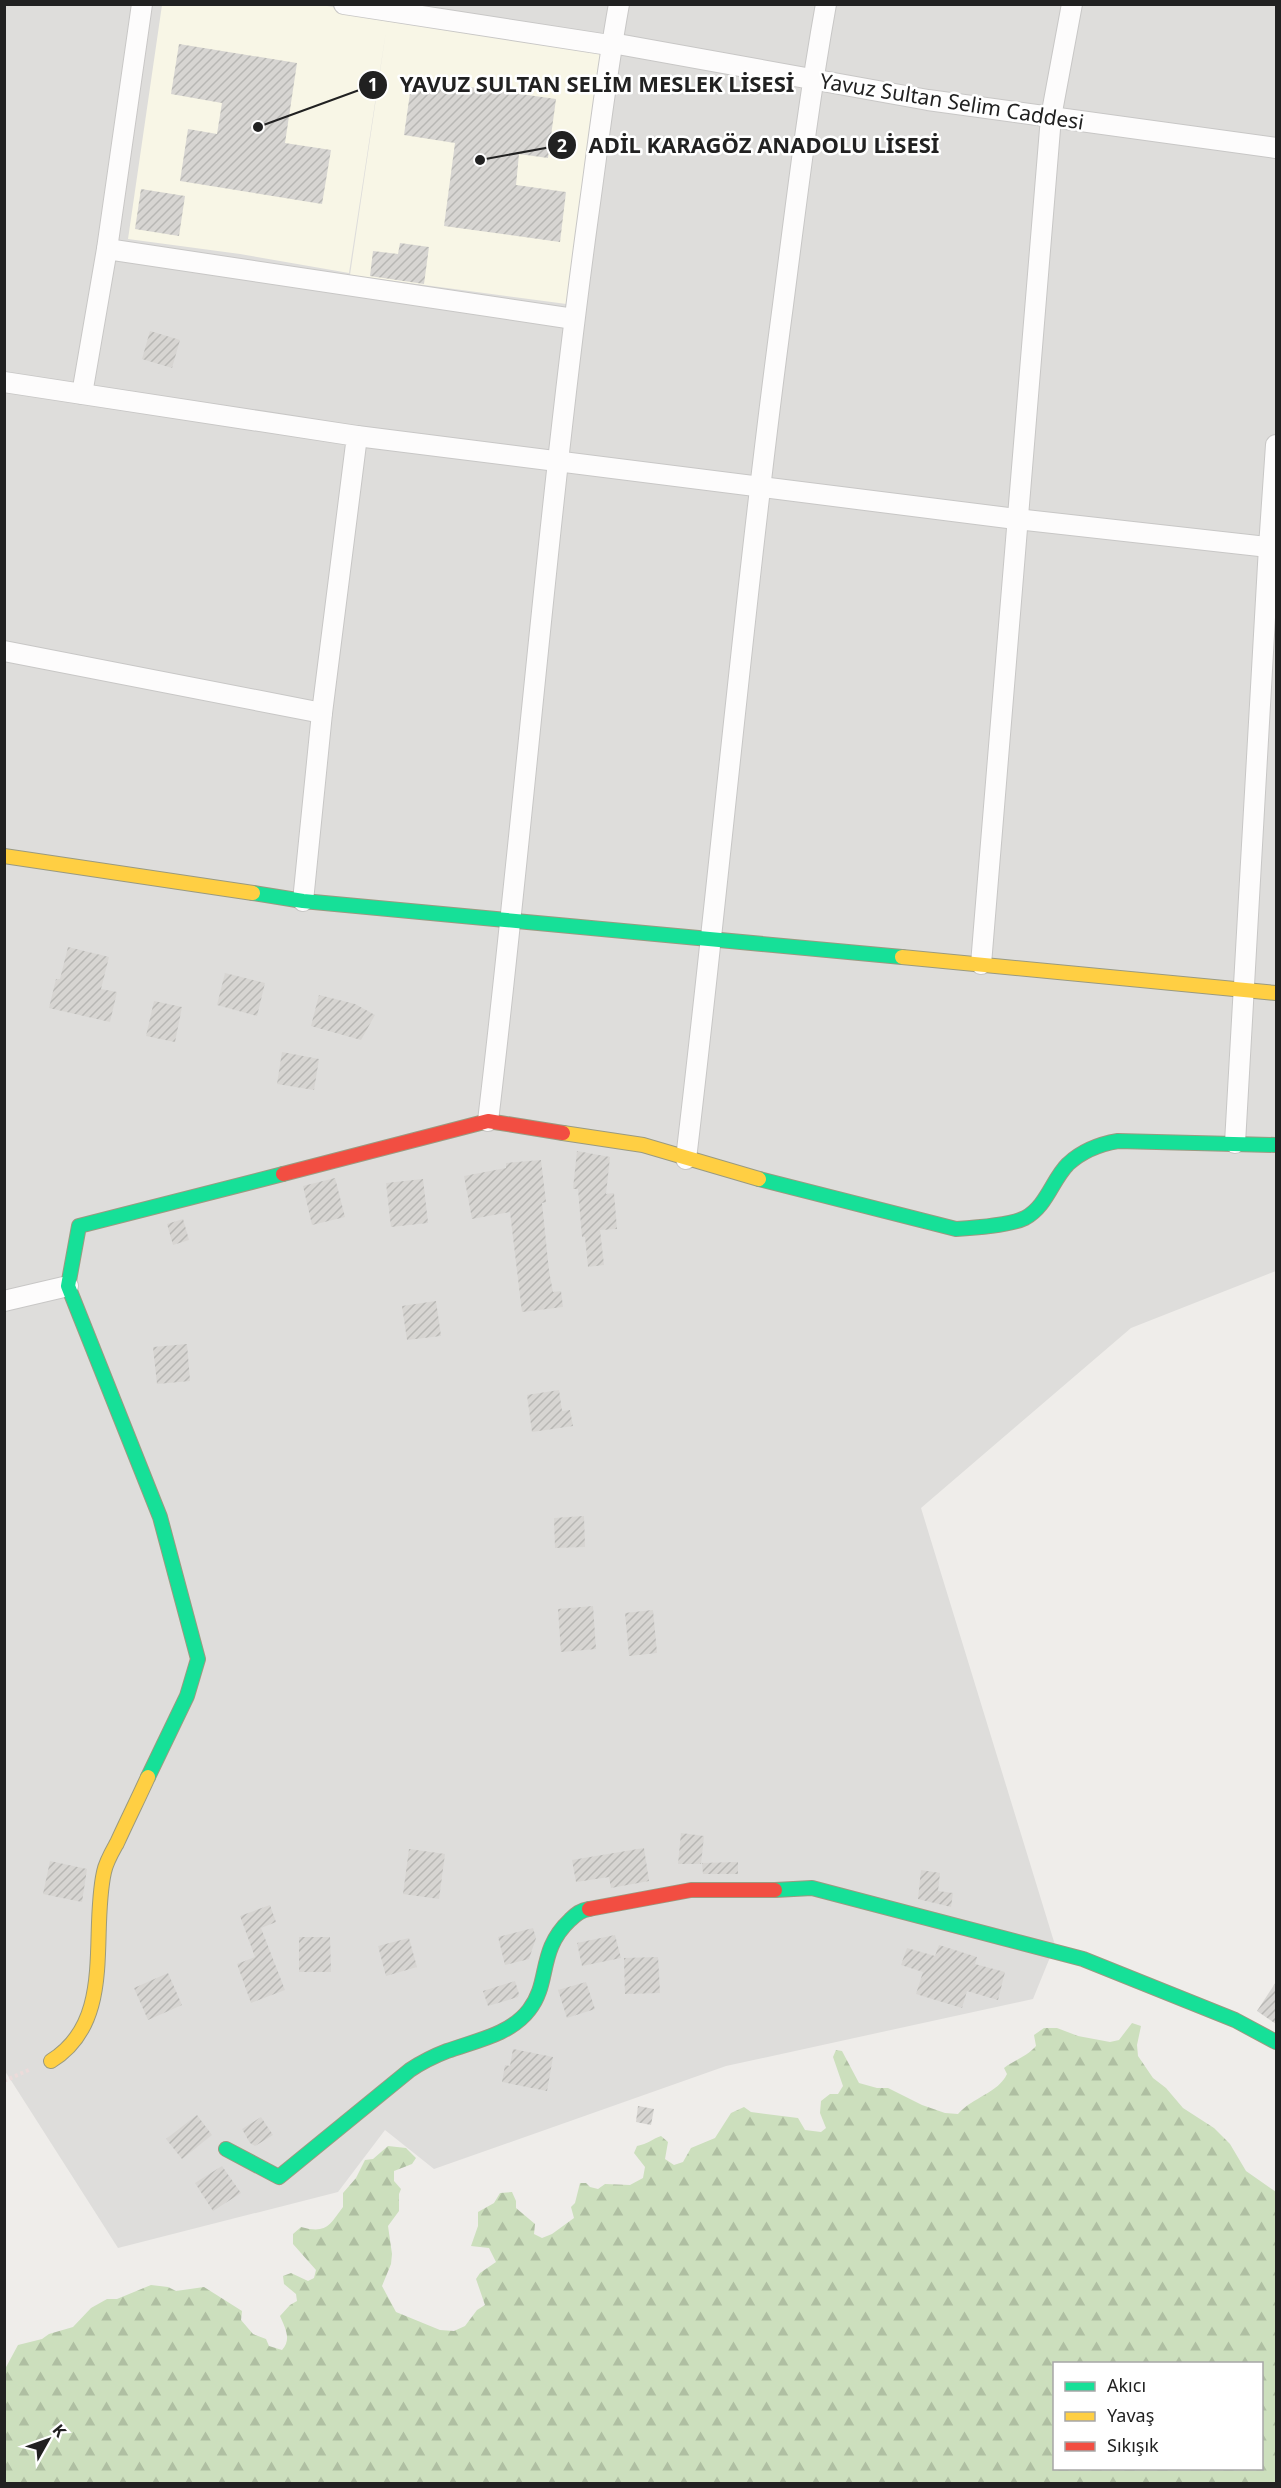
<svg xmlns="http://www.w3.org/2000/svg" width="1281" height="2488" font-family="'Noto Sans',sans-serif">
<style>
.residential{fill:#dedddb}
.education{fill:#f8f6e6}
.forest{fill:url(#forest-firs);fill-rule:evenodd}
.building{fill:url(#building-hatch)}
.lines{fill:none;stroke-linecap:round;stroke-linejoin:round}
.street-casing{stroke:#c8c7c6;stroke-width:22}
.fast-casing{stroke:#9a9a80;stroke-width:16}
.slow-casing{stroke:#9a9a80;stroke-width:16}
.jam-casing{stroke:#9a9a80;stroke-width:16}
.path{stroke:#ecdbda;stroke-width:4;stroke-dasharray:3 3;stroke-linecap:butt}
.street{stroke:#fdfcfc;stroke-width:20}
.fast{stroke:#16e098;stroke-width:14}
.slow{stroke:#ffcf43;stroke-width:14}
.jam{stroke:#f24e42;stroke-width:14}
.labels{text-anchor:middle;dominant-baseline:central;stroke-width:5;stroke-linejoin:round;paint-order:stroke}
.street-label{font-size:21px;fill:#212121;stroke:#fff}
.leader{fill:none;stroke:#212121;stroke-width:2}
.callout-dot{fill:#212121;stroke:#fff;stroke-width:2}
.mark-label{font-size:18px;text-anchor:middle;font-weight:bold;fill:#fff}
.callout-label{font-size:22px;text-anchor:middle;font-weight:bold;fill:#212121;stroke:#fff;stroke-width:5;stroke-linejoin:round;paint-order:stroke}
</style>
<defs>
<pattern id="forest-firs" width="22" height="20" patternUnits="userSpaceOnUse" patternTransform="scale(1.5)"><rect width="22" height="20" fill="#ccdfbd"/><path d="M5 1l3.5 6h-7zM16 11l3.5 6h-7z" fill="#afbfa2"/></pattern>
<pattern id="building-hatch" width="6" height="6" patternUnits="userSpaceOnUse" patternTransform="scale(1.5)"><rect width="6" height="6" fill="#d7d5d2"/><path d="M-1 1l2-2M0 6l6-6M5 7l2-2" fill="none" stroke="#b8b7b4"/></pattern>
</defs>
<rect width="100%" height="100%" fill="#efedea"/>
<path class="residential" d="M 5,5 L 1276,5 L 1276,1271 L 1131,1328 L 921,1508 L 1055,1945 L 1033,1999 L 726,2066 L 434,2169 L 385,2130 L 338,2192 L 118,2248 L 5,2071 Z"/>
<path class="education" d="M 162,5 L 320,5 L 609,45 L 574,305 L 350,275 L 386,31 L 349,273 L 240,254 L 128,239 Z"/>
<path class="forest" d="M 1132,2023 L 1141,2026 L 1137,2045 L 1138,2056 L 1153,2078 L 1166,2088 L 1183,2108 L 1214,2128 L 1230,2144 L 1246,2171 L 1276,2192 L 1276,2483 L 5,2483 L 5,2369 L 18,2345 L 42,2339 L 49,2334 L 73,2327 L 91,2308 L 107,2299 L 117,2299 L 151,2285 L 168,2287 L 176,2291 L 204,2287 L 242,2311 L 241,2320 L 253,2334 L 266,2339 L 269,2346 L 282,2350 C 292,2339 285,2328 280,2316 L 290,2305 L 297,2301 L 296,2294 L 284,2284 L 283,2276 L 291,2273 L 308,2281 L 314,2278 L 316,2270 L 293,2244 L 293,2234 L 301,2227 C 326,2234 329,2226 343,2207 L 343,2193 L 356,2178 L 365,2160 L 373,2159 L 388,2146 L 406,2148 L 416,2158 L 412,2164 L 394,2171 L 394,2181 L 401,2189 L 399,2194 L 399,2211 L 388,2226 L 392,2254 L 391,2264 L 382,2286 L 396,2312 L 440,2330 L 454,2331 L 465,2326 L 477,2310 L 485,2305 L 476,2279 L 480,2273 L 496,2262 L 489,2248 L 471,2246 L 478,2226 L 478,2212 L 494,2203 L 500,2193 L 512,2192 L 516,2201 L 516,2208 L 535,2224 L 534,2234 L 542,2238 L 552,2234 L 574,2218 L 571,2207 L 575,2203 L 580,2183 L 586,2183 L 590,2187 L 598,2189 L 605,2184 L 630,2185 L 643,2178 L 645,2167 L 634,2153 L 637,2146 C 648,2144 652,2139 661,2136 L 668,2142 L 665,2159 L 674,2165 L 683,2162 L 691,2148 L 715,2138 L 731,2113 L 744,2107 L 751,2112 L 798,2118 L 805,2130 L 821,2132 L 826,2128 L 820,2113 L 821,2101 L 830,2094 L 838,2094 L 843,2086 L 833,2057 L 836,2050 L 842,2051 L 859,2083 L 877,2088 L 888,2088 L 922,2105 L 945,2113 L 958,2114 C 973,2097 998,2093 1007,2074 L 1004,2068 C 1016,2059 1026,2057 1036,2046 L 1034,2035 L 1044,2028 L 1057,2028 L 1078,2036 L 1110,2042 L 1119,2040 ZM 1054,2364 L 1262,2364 L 1262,2468 L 1054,2468 Z"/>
<g class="building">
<path d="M 179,44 L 297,63 L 285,143 L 331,150 L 322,204 L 180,181 L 188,129 L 217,134 L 222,103 L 171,94 Z"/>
<path d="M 412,79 L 556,99 L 548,158 L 519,154 L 516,185 L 566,192 L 560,242 L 444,226 L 455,143 L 404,135 Z"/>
<path d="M 141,189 L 185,196 L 179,236 L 135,229 Z"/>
<path d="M 400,243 L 429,247 L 424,284 L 370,276 L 373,251 L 398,254 Z"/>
<path d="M 150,331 L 180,340 L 172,368 L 142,359 Z"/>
<path d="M 68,947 L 109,957 L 101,989 L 117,992 L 110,1022 L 49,1008 L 56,979 L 60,979 Z"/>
<path d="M 225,973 L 265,983 L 257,1016 L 217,1005 Z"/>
<path d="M 319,995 L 355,1004 L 375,1015 L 361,1040 L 311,1026 Z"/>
<path d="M 154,1001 L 182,1007 L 175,1042 L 146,1036 Z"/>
<path d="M 282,1052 L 319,1059 L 314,1090 L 277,1084 Z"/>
<path d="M 577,1151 L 610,1157 L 606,1194 L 614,1193 L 617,1229 L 600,1230 L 604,1265 L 588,1267 L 585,1237 L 582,1237 L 578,1189 L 573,1189 Z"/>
<path d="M 541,1160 L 546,1202 L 542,1203 L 549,1271 L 553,1292 L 561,1291 L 563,1307 L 522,1312 L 510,1212 L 472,1219 L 464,1176 L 506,1168 L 506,1163 Z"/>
<path d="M 335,1178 L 345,1217 L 312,1225 L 303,1186 Z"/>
<path d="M 423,1179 L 428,1223 L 391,1227 L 386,1183 Z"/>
<path d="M 183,1219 L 189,1240 L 173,1245 L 167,1224 Z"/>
<path d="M 436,1301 L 441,1336 L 407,1340 L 402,1306 Z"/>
<path d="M 187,1344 L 190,1381 L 157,1384 L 153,1347 Z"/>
<path d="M 559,1390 L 562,1411 L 570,1410 L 573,1426 L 532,1432 L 527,1395 Z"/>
<path d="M 584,1516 L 585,1547 L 555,1548 L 554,1518 Z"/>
<path d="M 593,1606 L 596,1649 L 561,1652 L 558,1609 Z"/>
<path d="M 653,1610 L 657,1653 L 629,1656 L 625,1613 Z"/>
<path d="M 681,1833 L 704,1836 L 701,1864 L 678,1864 Z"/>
<path d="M 644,1848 L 649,1881 L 611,1888 L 609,1877 L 576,1882 L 572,1860 Z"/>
<path d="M 409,1849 L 445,1854 L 439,1899 L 403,1894 Z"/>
<path d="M 50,1861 L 87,1869 L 82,1902 L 43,1894 Z"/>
<path d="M 738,1862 L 738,1874 L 703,1874 L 702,1863 Z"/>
<path d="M 921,1870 L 940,1873 L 938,1891 L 953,1893 L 951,1907 L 918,1899 Z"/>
<path d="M 270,1905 L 276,1922 L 261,1928 L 285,1990 L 251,2003 L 237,1964 L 255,1957 L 240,1916 Z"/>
<path d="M 533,1928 L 536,1938 L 529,1959 L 505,1965 L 498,1937 Z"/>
<path d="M 615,1935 L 621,1958 L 582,1966 L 577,1943 Z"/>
<path d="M 299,1937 L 330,1937 L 331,1972 L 299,1972 Z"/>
<path d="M 409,1938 L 417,1967 L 386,1976 L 378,1946 Z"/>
<path d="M 939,1945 L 977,1957 L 975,1964 L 1005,1972 L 998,2000 L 967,1991 L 962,2008 L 916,1994 L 923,1972 L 901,1965 L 907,1948 L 935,1956 Z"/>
<path d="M 658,1957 L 660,1993 L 625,1994 L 624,1958 Z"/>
<path d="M 168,1973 L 182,2005 L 148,2020 L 134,1988 Z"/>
<path d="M 515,1981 L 519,1994 L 518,1997 L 488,2006 L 483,1991 Z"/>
<path d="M 586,1982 L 595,2009 L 567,2018 L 558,1990 Z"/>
<path d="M 1276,1982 L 1276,2024 L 1257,2011 Z"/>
<path d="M 513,2049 L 553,2057 L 547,2091 L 502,2082 L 505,2065 L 510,2066 Z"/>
<path d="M 638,2106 L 654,2109 L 651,2125 L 636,2122 Z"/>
<path d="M 197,2115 L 212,2135 L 182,2159 L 166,2139 Z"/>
<path d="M 261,2117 L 273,2135 L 255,2146 L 250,2143 L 242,2129 Z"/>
<path d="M 222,2166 L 241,2193 L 213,2211 L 195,2183 Z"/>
</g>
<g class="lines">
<defs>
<g id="street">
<path d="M 344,4 L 609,45 L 612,43 L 928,100 L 1276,148"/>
<path d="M 107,249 L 574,319"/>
<path d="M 4,382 L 357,436 L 322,713 L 303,901"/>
<path d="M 82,394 L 107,249 L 142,4"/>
<path d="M 357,436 L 1016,519 L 1276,548"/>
<path d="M 4,651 L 322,713"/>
<path d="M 981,964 L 1051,117 L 1072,4"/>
<path d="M 488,1121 C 524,820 547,517 588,217 C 598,146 606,75 619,4"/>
<path d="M 1235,1143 L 1269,547 L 1276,445"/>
<path d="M 686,1159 C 720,874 745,589 783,305 C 796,205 808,104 826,4"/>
<path d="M 4,1301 L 68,1286"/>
</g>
<g id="fast">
<path d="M 253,893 L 303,901 L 902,957"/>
<path d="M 759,1179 L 956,1229 C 972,1228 1011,1225 1025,1218 C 1047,1206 1052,1180 1068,1164 C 1082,1151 1100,1144 1118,1141 L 1276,1145"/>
<path d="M 148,1777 L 187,1696 L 198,1659 L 160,1517 L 68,1286 L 79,1226 L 283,1174"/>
<path d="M 775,1890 L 812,1888 L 1083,1959 L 1235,2020 L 1276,2042"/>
<path d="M 226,2149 L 279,2177 L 410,2070 C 422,2062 434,2056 447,2051 C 474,2041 510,2035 529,2010 C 551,1982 537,1951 570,1920 C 576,1914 581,1910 589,1909"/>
</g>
<g id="slow">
<path d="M 4,856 L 253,893"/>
<path d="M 902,957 L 1276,993"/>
<path d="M 563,1133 L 643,1145 L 759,1179"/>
<path d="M 51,2061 C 116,2021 90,1935 104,1872 C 106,1862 112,1852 117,1843 C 127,1821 138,1799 148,1777"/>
</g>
<g id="jam">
<path d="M 283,1174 L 488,1121 L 563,1133"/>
<path d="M 589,1909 L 691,1890 L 775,1890"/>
</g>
</defs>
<use href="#street" class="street-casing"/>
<use href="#fast" class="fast-casing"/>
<use href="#slow" class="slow-casing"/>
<use href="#jam" class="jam-casing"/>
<path class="path" d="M 4,2081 L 31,2069"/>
<use href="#street" class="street"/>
<use href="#fast" class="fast"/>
<use href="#slow" class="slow"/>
<use href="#jam" class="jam"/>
</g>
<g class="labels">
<g class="street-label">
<text transform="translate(952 101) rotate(9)">Yavuz Sultan Selim Caddesi</text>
</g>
</g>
<path class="leader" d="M258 127L373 85M480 160L562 145"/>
<g class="callout-dot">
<circle cx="258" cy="127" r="6"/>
<circle cx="480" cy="160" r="6"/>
<circle cx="373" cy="85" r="15"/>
<circle cx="562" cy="145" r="15"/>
</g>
<g class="mark-label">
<text x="373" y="91">1</text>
<text x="562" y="152">2</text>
</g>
<g class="callout-label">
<text x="597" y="92">YAVUZ SULTAN SELİM MESLEK LİSESİ</text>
<text x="764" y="153">ADİL KARAGÖZ ANADOLU LİSESİ</text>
</g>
<rect width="1281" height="2488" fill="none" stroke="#212121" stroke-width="12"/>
<rect x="1053" y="2362" width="210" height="108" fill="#ffffff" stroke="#a6a6a6" stroke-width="1.5"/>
<rect x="1065" y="2382" width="30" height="9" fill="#16e098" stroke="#a6a6a6" stroke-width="1.5"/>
<text x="1107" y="2392" font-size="18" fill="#212121">Akıcı</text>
<rect x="1065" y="2412" width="30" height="9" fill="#ffcf43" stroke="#a6a6a6" stroke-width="1.5"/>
<text x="1107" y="2422" font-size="18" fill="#212121">Yavaş</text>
<rect x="1065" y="2442" width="30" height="9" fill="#f24e42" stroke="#a6a6a6" stroke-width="1.5"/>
<text x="1107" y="2452" font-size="18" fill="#212121">Sıkışık</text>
<g transform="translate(48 2440) rotate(50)" stroke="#ffffff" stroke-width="4.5" paint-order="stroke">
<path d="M0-4.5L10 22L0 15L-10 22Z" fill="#212121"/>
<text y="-9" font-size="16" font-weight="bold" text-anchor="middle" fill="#212121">K</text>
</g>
</svg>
